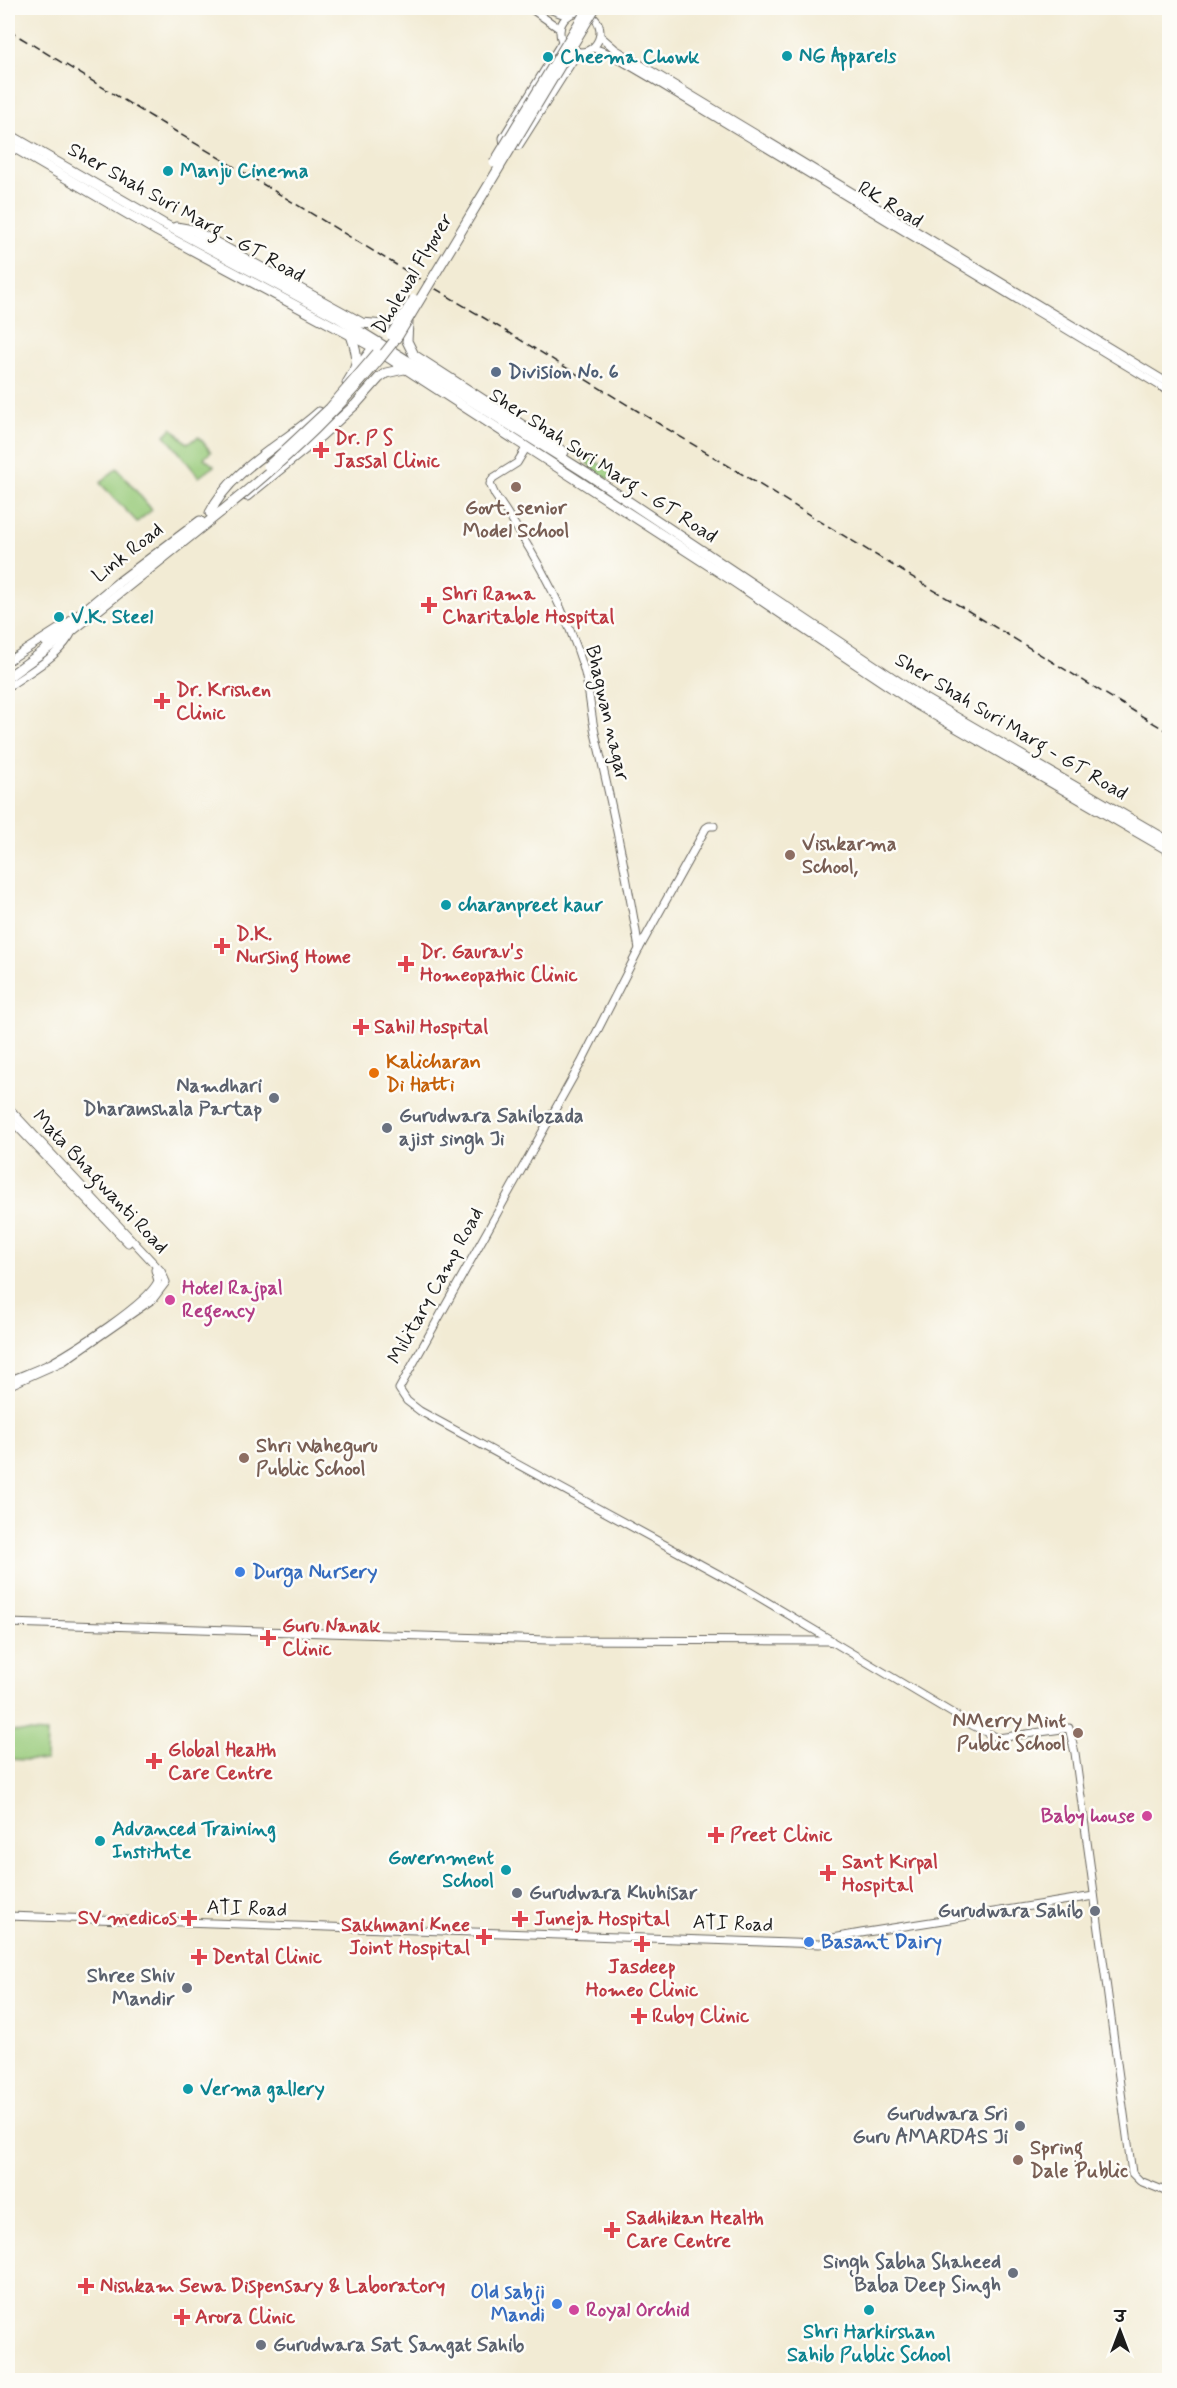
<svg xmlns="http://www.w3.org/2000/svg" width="1177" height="2388" font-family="Mynerve,'Playpen Sans Deva',sans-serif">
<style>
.green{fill:#99cb7c;stroke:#5a744c;stroke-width:1.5}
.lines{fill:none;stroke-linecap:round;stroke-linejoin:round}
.tertiary-casing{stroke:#67645c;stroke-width:9}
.primary-casing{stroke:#67645c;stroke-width:11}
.tertiary{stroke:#fff;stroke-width:7}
.primary{stroke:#fff;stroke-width:9}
.rail{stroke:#1c1c1c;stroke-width:1.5;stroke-dasharray:9 4.5;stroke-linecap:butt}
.primary-bridge-casing{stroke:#67645c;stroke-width:11;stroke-linecap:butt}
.primary-bridge{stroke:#fff;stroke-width:9}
.culture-dot{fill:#0f9aa8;stroke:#fdfcf7;stroke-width:2}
.service-dot{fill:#5c6f8a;stroke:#fdfcf7;stroke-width:2}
.health-dot{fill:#e0444e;stroke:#fdfcf7;stroke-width:2}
.education-dot{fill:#8d6e63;stroke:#fdfcf7;stroke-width:2}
.food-dot{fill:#e8710a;stroke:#fdfcf7;stroke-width:2}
.worship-dot{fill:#6b7280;stroke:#fdfcf7;stroke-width:2}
.hotel-dot{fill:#d1479c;stroke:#fdfcf7;stroke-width:2}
.shop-dot{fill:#3f7fe0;stroke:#fdfcf7;stroke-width:2}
.labels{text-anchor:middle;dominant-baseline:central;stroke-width:5;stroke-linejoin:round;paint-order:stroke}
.culture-label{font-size:20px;font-weight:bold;fill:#0d838f;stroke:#fdfcf7;text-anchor:start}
.street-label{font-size:20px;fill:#1c1c1c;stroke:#fdfcf7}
.service-label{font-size:20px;font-weight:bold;fill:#4e5e75;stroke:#fdfcf7;text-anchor:start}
.health-label{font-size:20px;font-weight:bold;fill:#be3a42;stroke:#fdfcf7;text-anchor:start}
.education-label{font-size:20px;font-weight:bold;fill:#785e54;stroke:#fdfcf7;text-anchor:start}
.food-label{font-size:20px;font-weight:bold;fill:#c56008;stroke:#fdfcf7;text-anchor:start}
.worship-label{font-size:20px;font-weight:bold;fill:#5b616d;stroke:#fdfcf7;text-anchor:end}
.hotel-label{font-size:20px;font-weight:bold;fill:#b23c85;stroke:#fdfcf7;text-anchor:start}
.shop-label{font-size:20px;font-weight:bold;fill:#366cbe;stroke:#fdfcf7;text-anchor:start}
</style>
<rect width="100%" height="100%" fill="#fdfcf7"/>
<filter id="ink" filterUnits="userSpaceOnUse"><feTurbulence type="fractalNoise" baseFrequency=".0167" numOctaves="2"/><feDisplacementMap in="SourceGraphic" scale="12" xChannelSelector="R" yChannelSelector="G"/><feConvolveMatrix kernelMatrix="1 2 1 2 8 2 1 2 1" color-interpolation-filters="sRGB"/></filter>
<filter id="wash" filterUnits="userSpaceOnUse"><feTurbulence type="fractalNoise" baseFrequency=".008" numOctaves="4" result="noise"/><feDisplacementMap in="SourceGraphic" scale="24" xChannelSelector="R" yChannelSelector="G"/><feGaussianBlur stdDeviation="1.35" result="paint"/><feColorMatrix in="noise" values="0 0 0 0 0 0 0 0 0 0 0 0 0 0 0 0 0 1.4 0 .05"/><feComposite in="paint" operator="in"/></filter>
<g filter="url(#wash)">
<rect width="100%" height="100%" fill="#f2ebd4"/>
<g class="green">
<path d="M 172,428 L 187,443 L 199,437 L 211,452 L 204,458 L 214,466 L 199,477 L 165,435 Z"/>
<path d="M 570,448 L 610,469 L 613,474 L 608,479 L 601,476 Z"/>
<path d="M 117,468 L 152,510 L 137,522 L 100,483 Z"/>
<path d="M 8,1731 L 47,1733 L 46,1761 L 8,1759 Z"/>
</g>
</g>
<g filter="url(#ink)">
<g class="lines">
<defs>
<g id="tertiary">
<path d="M 530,8 L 560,29"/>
<path d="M 546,8 L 568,16"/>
<circle cx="580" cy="32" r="20"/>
<path d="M 600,36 L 615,49 L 1170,384"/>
<path d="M 593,48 L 610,54 L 651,78 L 1170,392"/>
<path d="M 526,448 L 517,463 L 493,478 L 490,484 L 495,495 C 531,547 564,605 583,666 C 590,688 590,711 595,733 C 612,805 627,876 639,949"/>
<path d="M 8,661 L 61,627"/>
<path d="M 8,687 C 30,671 61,656 73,630"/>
<path d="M 714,826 L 709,826 L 706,828 L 639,949 L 581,1063 L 399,1389 L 407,1401 L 420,1411 L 742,1587 L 831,1640"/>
<path d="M 8,1107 L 161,1271 L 166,1282 L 153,1299 L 64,1361 L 8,1386"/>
<path d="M 8,1117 L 128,1243"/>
<path d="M 8,1381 C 22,1375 37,1370 51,1363 C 74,1350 148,1304 158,1281 L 155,1270"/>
<path d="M 8,1623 L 547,1640 L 828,1641 L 833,1642 L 972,1725 L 998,1738 L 1069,1728 L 1075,1753 L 1132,2173 L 1140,2181 L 1170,2193"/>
<path d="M 8,1916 L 820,1944 L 833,1938 L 861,1933 L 1094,1896"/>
</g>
<g id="primary">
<path d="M 8,134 L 162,223 L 335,316 L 400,356 L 586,473 L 921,697 L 1170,842"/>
<path d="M 8,144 L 157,231 L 369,345 L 727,577 L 916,704 L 1170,851"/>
<path d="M 505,145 L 504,138 L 563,42"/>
<path d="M 518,145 L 577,52"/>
<path d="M 176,227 L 193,230 L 362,323 L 384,325 L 403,318"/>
<path d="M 408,322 L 407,341 L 414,355 L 564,452"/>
<path d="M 357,369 L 376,344"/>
<path d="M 347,383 C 360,364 358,356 351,335"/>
<path d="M 247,496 L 322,435 L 356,404 L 379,378 L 386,373 L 404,369"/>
<path d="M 210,513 C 230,470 285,443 319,412"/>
<path d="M 46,642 L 119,582 L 200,521"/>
<path d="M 8,677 L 73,630 L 222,511"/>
</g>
</defs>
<use href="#tertiary" class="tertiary-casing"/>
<use href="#primary" class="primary-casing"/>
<use href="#tertiary" class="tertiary"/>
<use href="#primary" class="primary"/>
<path class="rail" d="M 8,30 L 1170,733"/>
<defs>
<g id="primary-bridge">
<path d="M 494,163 L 588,8"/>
<path d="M 391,335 L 414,299"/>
<path d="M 268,466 L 330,408 L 377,353"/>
<path d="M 222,511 C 288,458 347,403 398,336 L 595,8"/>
</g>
</defs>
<use href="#primary-bridge" class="primary-bridge-casing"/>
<use href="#primary-bridge" class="primary-bridge"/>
</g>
</g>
<g class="culture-dot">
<circle cx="787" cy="56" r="6"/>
<circle cx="548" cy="57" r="6"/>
<circle cx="168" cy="171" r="6"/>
<circle cx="59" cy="617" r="6"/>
<circle cx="446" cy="905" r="6"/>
<circle cx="100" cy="1841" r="6"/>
<circle cx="506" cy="1870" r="6"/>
<circle cx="188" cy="2089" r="6"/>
<circle cx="869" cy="2310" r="6"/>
</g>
<circle class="service-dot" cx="496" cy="372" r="6"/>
<g class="health-dot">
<path d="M318 441h6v6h6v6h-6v6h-6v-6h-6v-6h6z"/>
<path d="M426 596h6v6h6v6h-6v6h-6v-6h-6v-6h6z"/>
<path d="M159 692h6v6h6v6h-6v6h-6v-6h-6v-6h6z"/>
<path d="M219 937h6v6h6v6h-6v6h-6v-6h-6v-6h6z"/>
<path d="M403 955h6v6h6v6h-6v6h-6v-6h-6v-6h6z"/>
<path d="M358 1018h6v6h6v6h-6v6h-6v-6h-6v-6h6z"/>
<path d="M265 1629h6v6h6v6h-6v6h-6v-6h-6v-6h6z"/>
<path d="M151 1752h6v6h6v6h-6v6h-6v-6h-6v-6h6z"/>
<path d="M713 1826h6v6h6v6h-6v6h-6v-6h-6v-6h6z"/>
<path d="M825 1864h6v6h6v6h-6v6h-6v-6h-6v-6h6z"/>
<path d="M186 1909h6v6h6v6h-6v6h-6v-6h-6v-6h6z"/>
<path d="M517 1910h6v6h6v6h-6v6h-6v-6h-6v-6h6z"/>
<path d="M481 1928h6v6h6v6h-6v6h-6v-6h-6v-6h6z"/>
<path d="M639 1935h6v6h6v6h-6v6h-6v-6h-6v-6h6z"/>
<path d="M196 1948h6v6h6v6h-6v6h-6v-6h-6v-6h6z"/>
<path d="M636 2007h6v6h6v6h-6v6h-6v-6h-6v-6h6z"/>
<path d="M609 2221h6v6h6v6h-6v6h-6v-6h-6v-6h6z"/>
<path d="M83 2277h6v6h6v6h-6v6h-6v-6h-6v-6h6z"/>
<path d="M179 2308h6v6h6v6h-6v6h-6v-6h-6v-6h6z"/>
</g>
<g class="education-dot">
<circle cx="516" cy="487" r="6"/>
<circle cx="790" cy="855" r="6"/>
<circle cx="244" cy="1458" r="6"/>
<circle cx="1078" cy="1733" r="6"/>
<circle cx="1018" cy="2160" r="6"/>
</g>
<circle class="food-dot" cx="374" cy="1073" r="6"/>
<g class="worship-dot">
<circle cx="274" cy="1098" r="6"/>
<circle cx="387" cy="1128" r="6"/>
<circle cx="517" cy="1893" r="6"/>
<circle cx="1095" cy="1911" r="6"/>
<circle cx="187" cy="1988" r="6"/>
<circle cx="1020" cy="2126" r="6"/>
<circle cx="1013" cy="2273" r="6"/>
<circle cx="261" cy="2345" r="6"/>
</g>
<g class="hotel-dot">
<circle cx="170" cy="1300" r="6"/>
<circle cx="1147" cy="1816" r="6"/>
<circle cx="574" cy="2310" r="6"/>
</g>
<g class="shop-dot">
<circle cx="240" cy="1572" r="6"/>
<circle cx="809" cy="1942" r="6"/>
<circle cx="557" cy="2304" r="6"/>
</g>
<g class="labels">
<g class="culture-label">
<text x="799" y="56">NG Apparels</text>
<text x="560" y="57">Cheema Chowk</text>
<text x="180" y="171">Manju Cinema</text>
<text x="71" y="617">V.K. Steel</text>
<text x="458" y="905">charanpreet kaur</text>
<text x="112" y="1829">Advanced Training<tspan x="112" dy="23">Institute</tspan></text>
<text x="494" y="1858" text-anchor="end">Government<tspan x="494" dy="23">School</tspan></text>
<text x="200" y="2089">Verma gallery</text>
<text x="869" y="2332" text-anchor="middle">Shri Harkirshan<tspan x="869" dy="23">Sahib Public School</tspan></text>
</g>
<g class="street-label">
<text transform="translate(890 205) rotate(31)">RK Road</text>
<text transform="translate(186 213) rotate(29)">Sher Shah Suri Marg - GT Road</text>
<text transform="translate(413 274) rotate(-59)">Dholewal Flyover</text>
<text transform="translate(603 466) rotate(33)">Sher Shah Suri Marg - GT Road</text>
<text transform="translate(128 553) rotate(-38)">Link Road</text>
<text transform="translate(607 713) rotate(77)">Bhagwan nagar</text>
<text transform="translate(1011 727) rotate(31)">Sher Shah Suri Marg - GT Road</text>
<text transform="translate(100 1182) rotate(47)">Mata Bhagwanti Road</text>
<text transform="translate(436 1286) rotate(-61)">Military Camp Road</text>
<text transform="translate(247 1909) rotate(2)">ATI Road</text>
<text transform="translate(733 1924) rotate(2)">ATI Road</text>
</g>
<g class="service-label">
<text x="508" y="372">Division No. 6</text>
</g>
<g class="health-label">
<text x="334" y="438">Dr. P S<tspan x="334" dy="23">Jassal Clinic</tspan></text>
<text x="442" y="594">Shri Rama<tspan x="442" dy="23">Charitable Hospital</tspan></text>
<text x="176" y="690">Dr. Krishen<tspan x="176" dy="23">Clinic</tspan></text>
<text x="236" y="934">D.K.<tspan x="236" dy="23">Nursing Home</tspan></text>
<text x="420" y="952">Dr. Gaurav's<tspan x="420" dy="23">Homeopathic Clinic</tspan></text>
<text x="374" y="1027">Sahil Hospital</text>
<text x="282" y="1626">Guru Nanak<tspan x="282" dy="23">Clinic</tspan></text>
<text x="168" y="1750">Global Health<tspan x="168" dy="23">Care Centre</tspan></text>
<text x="730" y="1835">Preet Clinic</text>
<text x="842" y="1862">Sant Kirpal<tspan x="842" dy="23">Hospital</tspan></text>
<text x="177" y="1918" text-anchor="end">SV medicos</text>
<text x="534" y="1919">Juneja Hospital</text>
<text x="470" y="1925" text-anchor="end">Sakhmani Knee<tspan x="470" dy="23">Joint Hospital</tspan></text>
<text x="212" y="1957">Dental Clinic</text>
<text x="642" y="1967" text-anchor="middle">Jasdeep<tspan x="642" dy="23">Homeo Clinic</tspan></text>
<text x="652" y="2016">Ruby Clinic</text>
<text x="626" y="2218">Sadhikan Health<tspan x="626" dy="23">Care Centre</tspan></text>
<text x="100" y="2286">Nishkam Sewa Dispensary &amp; Laboratory</text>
<text x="195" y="2317">Arora Clinic</text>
</g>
<g class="education-label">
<text x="516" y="508" text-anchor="middle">Govt. senior<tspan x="516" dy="23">Model School</tspan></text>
<text x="802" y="844">Vishkarma<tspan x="802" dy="23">School,</tspan></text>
<text x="256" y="1446">Shri Waheguru<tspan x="256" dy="23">Public School</tspan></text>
<text x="1066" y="1721" text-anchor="end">NMerry Mint<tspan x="1066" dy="23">Public School</tspan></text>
<text x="1030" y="2148">Spring<tspan x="1030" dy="23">Dale Public</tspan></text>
</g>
<g class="food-label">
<text x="386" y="1062">Kalicharan<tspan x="386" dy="23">Di Hatti</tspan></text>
</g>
<g class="worship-label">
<text x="262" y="1086">Namdhari<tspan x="262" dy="23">Dharamshala Partap</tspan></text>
<text x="399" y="1116" text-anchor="start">Gurudwara Sahibzada<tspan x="399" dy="23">ajist singh Ji</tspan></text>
<text x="529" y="1893" text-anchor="start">Gurudwara Khuhisar</text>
<text x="1083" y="1911">Gurudwara Sahib</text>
<text x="175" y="1976">Shree Shiv<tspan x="175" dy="23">Mandir</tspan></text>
<text x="1008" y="2114">Gurudwara Sri<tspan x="1008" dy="23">Guru AMARDAS Ji</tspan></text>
<text x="1001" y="2262">Singh Sabha Shaheed<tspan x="1001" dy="23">Baba Deep Singh</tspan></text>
<text x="273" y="2345" text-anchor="start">Gurudwara Sat Sangat Sahib</text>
</g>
<g class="hotel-label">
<text x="182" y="1288">Hotel Rajpal<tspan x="182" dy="23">Regency</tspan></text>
<text x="1135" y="1816" text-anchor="end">Baby house</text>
<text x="586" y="2310">Royal Orchid</text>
</g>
<g class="shop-label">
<text x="252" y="1572">Durga Nursery</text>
<text x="821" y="1942">Basant Dairy</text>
<text x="545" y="2292" text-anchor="end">Old sabji<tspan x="545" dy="23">Mandi</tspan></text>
</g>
</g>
<rect width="1177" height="2388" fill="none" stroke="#fdfcf7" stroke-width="30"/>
<g transform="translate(1120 2331)" stroke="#fdfcf7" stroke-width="4.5" paint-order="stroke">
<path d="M0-4.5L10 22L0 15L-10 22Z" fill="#1c1c1c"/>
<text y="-9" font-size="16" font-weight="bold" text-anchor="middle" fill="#1c1c1c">उ</text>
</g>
</svg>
